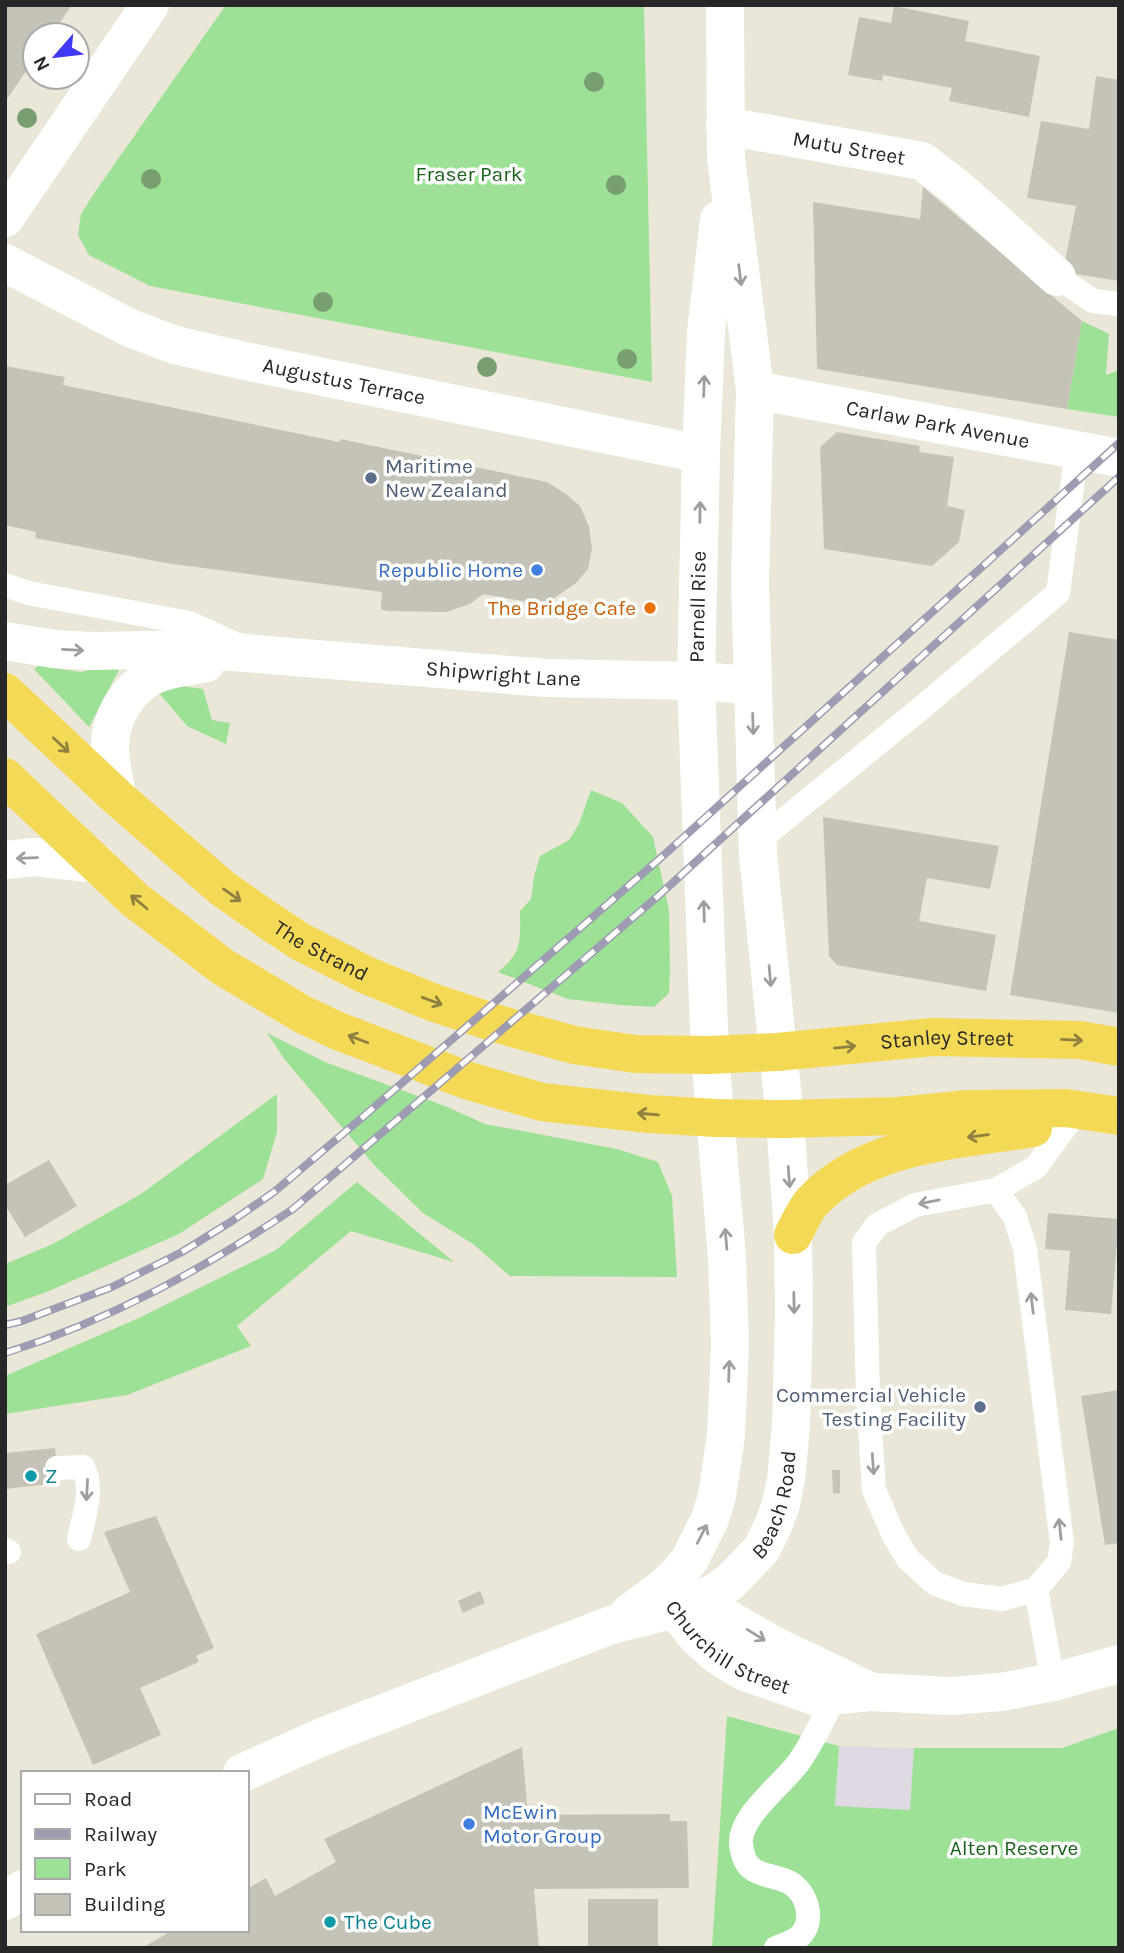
<svg xmlns="http://www.w3.org/2000/svg" width="1124" height="1953" font-family="Karla,sans-serif">
<style>
.industrial{fill:#ded9e2}
.green{fill:#9ce195}
.building{fill:#c5c3b8}
.lines{fill:none;stroke-linecap:round;stroke-linejoin:round}
.service{stroke:#fff;stroke-width:24}
.minor{stroke:#fff;stroke-width:38}
.secondary{stroke:#fff;stroke-width:38}
.trunk{stroke:#f4d956;stroke-width:38}
.rail-casing{stroke:#9e9cb2;stroke-width:8}
.rail{stroke:#fff;stroke-width:5;stroke-dasharray:16;stroke-linecap:butt}
.tree{fill:#789e71}
.oneway{stroke:#9e9e9e}
.oneway2{stroke:#8e803e}
.service-dot{fill:#5c6f8a;stroke:#fff;stroke-width:2.5}
.shop-dot{fill:#3f7fe0;stroke:#fff;stroke-width:2.5}
.food-dot{fill:#e8710a;stroke:#fff;stroke-width:2.5}
.culture-dot{fill:#0f9aa8;stroke:#fff;stroke-width:2.5}
.labels{text-anchor:middle;dominant-baseline:central;stroke-width:7;stroke-linejoin:round;paint-order:stroke}
.street-label{font-size:21px;fill:#272727;stroke:#fff}
.park-label{font-size:21px;fill:#1a621c;stroke:#fff}
.service-label{font-size:21px;fill:#4e5e75;stroke:#fff;text-anchor:start}
.shop-label{font-size:21px;fill:#366cbe;stroke:#fff;text-anchor:end}
.food-label{font-size:21px;fill:#c56008;stroke:#fff;text-anchor:end}
.culture-label{font-size:21px;fill:#0d838f;stroke:#fff;text-anchor:start}
</style>
<rect width="100%" height="100%" fill="#eae7d8"/>
<path class="industrial" d="M 839,1746 L 914,1748 L 910,1811 L 835,1806 Z"/>
<g class="green">
<path d="M 226,5 L 644,5 L 652,382 L 150,286 L 89,255 L 78,235 L 81,214 L 97,189 Z"/>
<path d="M 1082,321 L 1109,334 L 1106,375 L 1119,370 L 1119,417 L 1067,409 Z"/>
<path d="M 116,663 L 120,668 L 89,727 L 34,669 L 38,666 L 81,672 Z"/>
<path d="M 174,685 L 203,689 L 212,720 L 230,723 L 226,744 L 187,726 L 159,693 Z"/>
<path d="M 591,790 L 622,803 L 653,837 L 669,910 L 670,969 L 669,993 L 654,1007 L 620,1005 L 568,999 L 498,972 C 523,951 520,942 520,911 L 531,899 L 534,877 L 540,856 L 569,840 L 579,824 Z"/>
<path d="M 267,1033 L 325,1062 L 445,1106 L 485,1124 L 617,1149 L 658,1162 L 672,1196 L 677,1277 L 510,1276 L 473,1244 L 423,1213 L 375,1166 L 285,1060 Z"/>
<path d="M 277,1094 L 277,1132 L 263,1179 L 179,1234 L 49,1291 L 5,1307 L 5,1264 L 53,1244 L 141,1194 Z"/>
<path d="M 357,1182 L 454,1262 L 351,1231 L 237,1326 L 251,1346 L 127,1395 L 5,1414 L 5,1376 L 139,1318 L 276,1250 Z"/>
<path d="M 727,1716 L 839,1746 L 835,1806 L 910,1810 L 914,1748 L 1062,1748 L 1119,1728 L 1119,1948 L 712,1948 Z"/>
</g>
<g class="building">
<path d="M 5,5 L 72,5 L 51,35 L 35,35 L 35,58 L 5,102 Z"/>
<path d="M 894,6 L 969,21 L 965,41 L 1040,56 L 1029,117 L 949,101 L 952,88 L 883,75 L 882,81 L 848,75 L 859,17 L 891,23 Z"/>
<path d="M 1096,76 L 1119,80 L 1119,281 L 1063,272 L 1076,206 L 1027,198 L 1041,121 L 1089,129 Z"/>
<path d="M 923,187 L 1082,321 L 1067,409 L 817,369 L 813,202 L 920,219 Z"/>
<path d="M 5,366 L 65,377 L 63,385 L 339,442 L 340,439 L 547,482 L 566,494 L 580,506 L 589,527 L 592,549 L 588,569 L 576,583 L 550,601 L 534,603 L 483,594 L 470,604 L 446,612 L 387,611 L 382,610 L 381,606 L 382,592 L 166,563 L 35,538 L 36,532 L 5,525 Z"/>
<path d="M 837,432 L 920,446 L 919,452 L 954,457 L 947,506 L 965,510 L 959,542 L 932,566 L 824,549 L 820,447 Z"/>
<path d="M 1069,632 L 1119,640 L 1119,1013 L 1010,995 Z"/>
<path d="M 823,817 L 999,846 L 990,889 L 927,878 L 919,921 L 996,935 L 986,991 L 837,965 L 829,956 Z"/>
<path d="M 49,1160 L 77,1206 L 25,1237 L 5,1205 L 5,1185 Z"/>
<path d="M 1048,1213 L 1119,1219 L 1111,1314 L 1065,1310 L 1070,1251 L 1045,1249 Z"/>
<path d="M 1119,1390 L 1119,1543 L 1105,1545 L 1081,1396 Z"/>
<path d="M 55,1448 L 59,1483 L 5,1489 L 5,1453 Z"/>
<path d="M 832,1470 L 840,1470 L 840,1493 L 833,1494 Z"/>
<path d="M 156,1516 L 214,1648 L 196,1656 L 199,1662 L 140,1688 L 161,1735 L 93,1765 L 36,1634 L 130,1592 L 104,1532 Z"/>
<path d="M 480,1591 L 485,1603 L 463,1613 L 458,1601 Z"/>
<path d="M 522,1747 L 528,1815 L 670,1814 L 670,1821 L 687,1821 L 689,1888 L 534,1889 L 539,1948 L 142,1948 L 173,1930 L 247,1930 L 247,1889 L 266,1878 L 275,1896 L 336,1862 L 324,1839 Z"/>
<rect x="588" y="1899" width="70" height="49"/>
</g>
<g class="lines">
<g class="service">
<path d="M 1057,277 L 1093,301 L 1119,304"/>
<path d="M 5,585 L 28,593 L 189,623 L 237,645"/>
<path d="M 758,841 L 914,714 L 1058,593 L 1077,450"/>
<path d="M 996,1190 L 1015,1217 L 1025,1249 L 1062,1543 L 1059,1562 L 1036,1589 L 1002,1599 L 963,1594 L 934,1583 L 908,1559 L 894,1536 L 874,1490 L 868,1396 L 864,1243 L 877,1225 L 915,1205 L 996,1190 L 1036,1167 L 1069,1122"/>
<path d="M 57,1468 L 83,1467 C 94,1490 84,1515 79,1539"/>
<path d="M 5,1550 L 9,1552"/>
<path d="M 1036,1589 L 1053,1682"/>
<path d="M 776,1948 C 783,1945 790,1943 796,1939 C 816,1926 809,1896 792,1884 C 780,1876 762,1877 751,1868 C 745,1863 742,1852 741,1844 C 739,1816 783,1784 799,1762 C 813,1742 824,1718 835,1696"/>
</g>
<g class="minor">
<path id="s1" d="M 725,126 L 922,161 L 956,187 L 1057,277"/>
<path d="M 5,218 L 150,5"/>
<path id="s2" d="M 5,263 L 130,328 L 175,345 L 240,360 L 701,454"/>
<path id="s3" d="M 755,390 L 1119,458"/>
<path id="s4" d="M 5,641 L 54,649 L 92,651 L 197,649 L 546,678 L 696,681 L 752,685"/>
<path d="M 118,798 C 114,781 110,762 110,744 C 111,715 130,685 157,674 C 172,668 190,666 206,663"/>
<path d="M 5,860 L 34,857 L 98,864"/>
<path id="s5" d="M 662,1589 L 675,1609 L 697,1637 L 717,1655 L 745,1672 L 817,1697 L 871,1692 L 951,1696 L 1001,1692 L 1053,1682 L 1119,1664"/>
<path d="M 670,1592 L 697,1601 L 773,1645 L 871,1692"/>
</g>
<g class="secondary">
<path id="s6" d="M 628,1614 L 662,1589 L 678,1574 L 690,1559 L 710,1519 L 717,1496 L 726,1435 L 730,1345 L 727,1257 L 710,1055 L 696,681 L 701,454 L 706,332 L 719,220"/>
<path id="s7" d="M 242,1773 L 322,1737 L 611,1625 L 675,1609 L 714,1593 L 730,1582 L 761,1550 L 773,1526 L 781,1504 L 786,1480 L 791,1426 L 794,1313 L 793,1235 L 785,1119 L 758,855 L 750,583 L 755,390 L 726,158 L 725,5"/>
<path d="M 5,1901 L 23,1889"/>
</g>
<g class="trunk">
<path id="s8" d="M 5,692 L 118,798 L 222,888 L 269,921 L 301,942 L 366,975 L 432,1002 L 498,1024 L 574,1045 L 635,1054 L 710,1055 L 777,1052 L 933,1037 L 1080,1040 L 1119,1047"/>
<path d="M 5,777 L 135,900 L 223,967 L 302,1014 L 338,1031 L 469,1081 L 542,1102 L 649,1114 L 716,1118 L 785,1119 L 898,1116 L 968,1109 L 1066,1108 L 1119,1116"/>
<path d="M 793,1235 C 799,1224 804,1211 812,1202 C 868,1142 958,1141 1033,1128"/>
</g>
<defs>
<g id="rail">
<path d="M 5,1325 L 22,1321 L 112,1287 L 182,1252 L 232,1221 L 274,1192 L 364,1116 L 664,855 L 1119,443"/>
<path d="M 5,1353 C 111,1320 201,1270 293,1209 L 657,897 L 1119,477"/>
</g>
</defs>
<use href="#rail" class="rail-casing"/>
<use href="#rail" class="rail"/>
</g>
<g class="tree">
<circle cx="594" cy="82" r="10"/>
<circle cx="27" cy="118" r="10"/>
<circle cx="151" cy="179" r="10"/>
<circle cx="616" cy="185" r="10"/>
<circle cx="323" cy="302" r="10"/>
<circle cx="627" cy="359" r="10"/>
<circle cx="487" cy="367" r="10"/>
</g>
<defs><path id="oneway-shaft" d="M-6 0H5M1.5-3L5.5 0L1.5 3" fill="none" stroke-width="1.6" stroke-linecap="round" stroke-linejoin="round" transform="scale(1.75)"/></defs>
<g class="oneway">
<use href="#oneway-shaft" transform="translate(740 275) rotate(83)"/>
<use href="#oneway-shaft" transform="translate(704 386) rotate(-88)"/>
<use href="#oneway-shaft" transform="translate(700 512) rotate(-89)"/>
<use href="#oneway-shaft" transform="translate(73 650) rotate(3)"/>
<use href="#oneway-shaft" transform="translate(753 724) rotate(88)"/>
<use href="#oneway-shaft" transform="translate(27 858) rotate(178)"/>
<use href="#oneway-shaft" transform="translate(704 911) rotate(-92)"/>
<use href="#oneway-shaft" transform="translate(770 976) rotate(85)"/>
<use href="#oneway-shaft" transform="translate(789 1177) rotate(86)"/>
<use href="#oneway-shaft" transform="translate(929 1202) rotate(169)"/>
<use href="#oneway-shaft" transform="translate(726 1239) rotate(-95)"/>
<use href="#oneway-shaft" transform="translate(794 1303) rotate(89)"/>
<use href="#oneway-shaft" transform="translate(1032 1303) rotate(-97)"/>
<use href="#oneway-shaft" transform="translate(729 1371) rotate(-88)"/>
<use href="#oneway-shaft" transform="translate(873 1464) rotate(86)"/>
<use href="#oneway-shaft" transform="translate(87 1490) rotate(93)"/>
<use href="#oneway-shaft" transform="translate(1060 1529) rotate(-96)"/>
<use href="#oneway-shaft" transform="translate(702 1534) rotate(-63)"/>
<use href="#oneway-shaft" transform="translate(756 1635) rotate(32)"/>
</g>
<g class="oneway2">
<use href="#oneway-shaft" transform="translate(61 745) rotate(43)"/>
<use href="#oneway-shaft" transform="translate(232 895) rotate(35)"/>
<use href="#oneway-shaft" transform="translate(139 902) rotate(-140)"/>
<use href="#oneway-shaft" transform="translate(432 1001) rotate(20)"/>
<use href="#oneway-shaft" transform="translate(358 1039) rotate(-159)"/>
<use href="#oneway-shaft" transform="translate(1072 1040) rotate(3)"/>
<use href="#oneway-shaft" transform="translate(845 1047) rotate(-6)"/>
<use href="#oneway-shaft" transform="translate(648 1114) rotate(-175)"/>
<use href="#oneway-shaft" transform="translate(978 1136) rotate(173)"/>
</g>
<g class="service-dot">
<circle cx="371" cy="478" r="7"/>
<circle cx="980" cy="1407" r="7"/>
</g>
<g class="shop-dot">
<circle cx="537" cy="570" r="7"/>
<circle cx="469" cy="1824" r="7"/>
</g>
<circle class="food-dot" cx="650" cy="608" r="7"/>
<g class="culture-dot">
<circle cx="31" cy="1476" r="7"/>
<circle cx="330" cy="1922" r="7"/>
</g>
<g class="labels">
<g class="street-label">
<text stroke="none"><textPath href="#s1" startOffset="126">Mutu Street</textPath></text>
<text stroke="none"><textPath href="#s2" startOffset="362">Augustus Terrace</textPath></text>
<text stroke="none"><textPath href="#s3" startOffset="186">Carlaw Park Avenue</textPath></text>
<text stroke="none"><textPath href="#s6" startOffset="1043">Parnell Rise</textPath></text>
<text stroke="none"><textPath href="#s4" startOffset="500">Shipwright Lane</textPath></text>
<text stroke="none"><textPath href="#s8" startOffset="410">The Strand</textPath></text>
<text stroke="none"><textPath href="#s8" startOffset="1055">Stanley Street</textPath></text>
<text stroke="none"><textPath href="#s7" startOffset="618">Beach Road</textPath></text>
<text stroke="none"><textPath href="#s5" startOffset="91">Churchill Street</textPath></text>
</g>
<g class="park-label">
<text x="469" y="174">Fraser Park</text>
<text x="1014" y="1848">Alten Reserve</text>
</g>
<g class="service-label">
<text x="385" y="466">Maritime<tspan x="385" dy="24">New Zealand</tspan></text>
<text x="966" y="1395" text-anchor="end">Commercial Vehicle<tspan x="966" dy="24">Testing Facility</tspan></text>
</g>
<g class="shop-label">
<text x="523" y="570">Republic Home</text>
<text x="483" y="1812" text-anchor="start">McEwin<tspan x="483" dy="24">Motor Group</tspan></text>
</g>
<g class="food-label">
<text x="636" y="608">The Bridge Cafe</text>
</g>
<g class="culture-label">
<text x="45" y="1476">Z</text>
<text x="344" y="1922">The Cube</text>
</g>
</g>
<rect width="1124" height="1953" fill="none" stroke="#272727" stroke-width="14"/>
<rect x="21" y="1771" width="228" height="161" fill="#ffffff" stroke="#a9a9a9" stroke-width="2"/>
<rect x="35" y="1794" width="35" height="10" fill="#ffffff" stroke="#a9a9a9" stroke-width="2"/>
<text x="84" y="1806" font-size="21" fill="#272727">Road</text>
<rect x="35" y="1829" width="35" height="10" fill="#9e9cb2" stroke="#a9a9a9" stroke-width="2"/>
<text x="84" y="1841" font-size="21" fill="#272727">Railway</text>
<rect x="35" y="1858" width="35" height="21" fill="#9ce195" stroke="#a9a9a9" stroke-width="2"/>
<text x="84" y="1876" font-size="21" fill="#272727">Park</text>
<rect x="35" y="1894" width="35" height="21" fill="#c5c3b8" stroke="#a9a9a9" stroke-width="2"/>
<text x="84" y="1911" font-size="21" fill="#272727">Building</text>
<g transform="translate(56 56) rotate(242)"><circle r="33" fill="#ffffff" stroke="#a9a9a9" stroke-width="2"/>
<path d="M0-5L12 26L0 18L-12 26Z" fill="#4238f7"/>
<text y="-10" font-size="19" font-weight="bold" text-anchor="middle" fill="#272727">N</text>
</g>
</svg>
